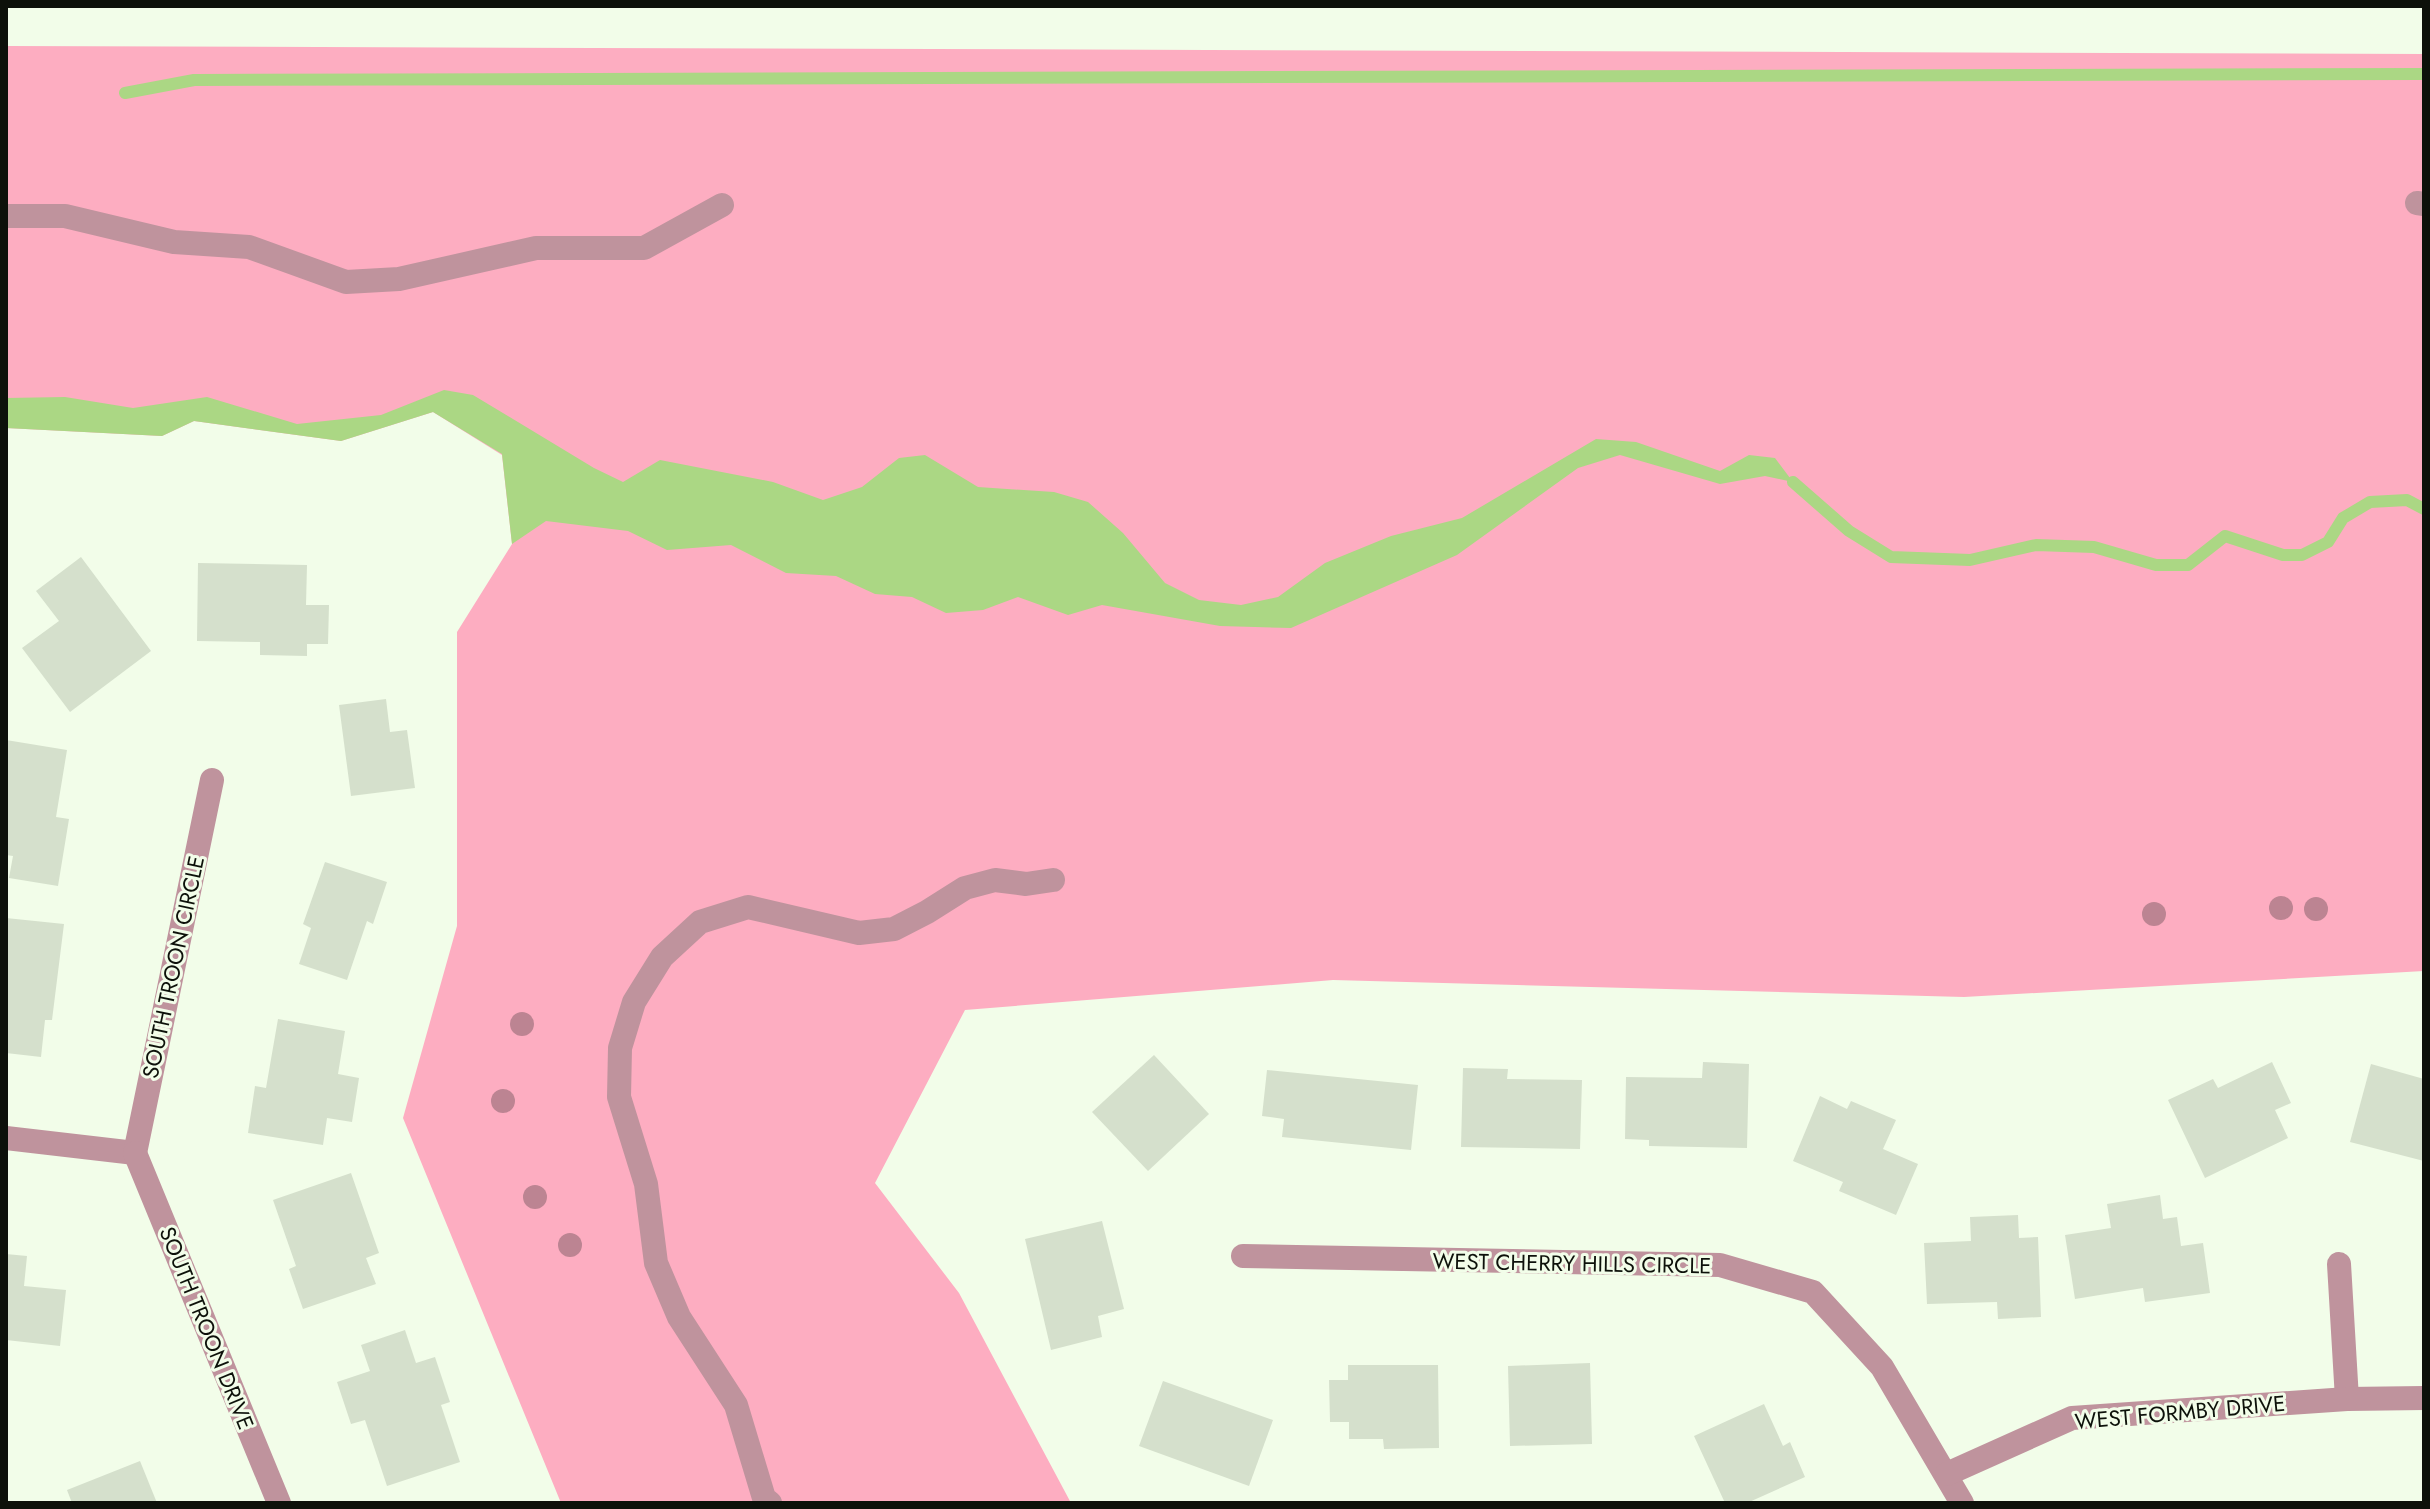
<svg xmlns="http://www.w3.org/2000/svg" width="2430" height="1509" font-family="Jost,sans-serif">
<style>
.green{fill:#fdadc1}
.water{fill:#abd784}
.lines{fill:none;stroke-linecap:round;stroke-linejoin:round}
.stream{stroke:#abd784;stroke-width:12}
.building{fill:#d5e0cc}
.minor{stroke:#bf939d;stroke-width:24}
.tree{fill:#bc8492}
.labels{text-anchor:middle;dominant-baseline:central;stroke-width:6;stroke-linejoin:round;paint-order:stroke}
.street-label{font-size:22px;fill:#0d110a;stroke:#f2fde9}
</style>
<rect width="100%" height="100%" fill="#f2fde9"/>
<path class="green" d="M 6,46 L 2424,54 L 2424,971 L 1964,997 L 1333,980 L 965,1010 L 875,1183 L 959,1293 L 1071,1503 L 561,1503 L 403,1118 L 457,926 L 457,632 L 512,544 L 502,455 L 433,412 L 341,441 L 194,421 L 162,436 L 6,428 Z"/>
<path class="water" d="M 444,390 L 473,395 L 594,468 L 623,482 L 660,460 L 773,482 L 823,500 L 862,487 L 899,458 L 925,455 L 978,487 L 1054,492 L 1088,502 L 1123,533 L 1165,583 L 1199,600 L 1241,605 L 1278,597 L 1325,563 L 1391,536 L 1462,518 L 1596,439 L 1636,442 L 1720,471 L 1749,455 L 1775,458 L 1793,482 L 1765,476 L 1720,484 L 1620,455 L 1578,468 L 1457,555 L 1291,628 L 1220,626 L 1102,605 L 1068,615 L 1018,597 L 983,610 L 946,613 L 912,597 L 875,594 L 836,576 L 786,573 L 731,545 L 667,550 L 628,531 L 546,521 L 512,544 L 502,454 L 433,412 L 341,441 L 194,421 L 162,436 L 6,428 L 6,398 L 65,397 L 133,408 L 207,397 L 297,424 L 381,415 Z"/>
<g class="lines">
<g class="stream">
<path d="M 125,93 L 194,80 L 2424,74"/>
<path d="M 1793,482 L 1849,531 L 1891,557 L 1970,560 L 2036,545 L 2094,547 L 2156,565 L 2188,565 L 2225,536 L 2283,555 L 2302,555 L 2328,542 L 2343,518 L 2370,502 L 2407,500 L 2424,509"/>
</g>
</g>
<g class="building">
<path d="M 81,557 L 151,651 L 70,712 L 22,648 L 59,621 L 36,591 Z"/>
<path d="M 198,563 L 307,565 L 306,605 L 329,605 L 328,644 L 307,644 L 307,656 L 260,655 L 260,642 L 197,641 Z"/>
<path d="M 386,699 L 390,732 L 407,730 L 415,788 L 351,796 L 339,705 Z"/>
<path d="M 6,740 L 67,750 L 56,817 L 69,819 L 58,886 L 9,878 L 13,856 L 6,855 Z"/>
<path d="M 325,862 L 387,882 L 373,924 L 367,921 L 347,980 L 299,964 L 311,928 L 303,924 Z"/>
<path d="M 6,918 L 64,924 L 52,1020 L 45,1020 L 41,1057 L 6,1053 Z"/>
<path d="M 278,1019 L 345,1031 L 338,1074 L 359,1078 L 352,1122 L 327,1118 L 323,1145 L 248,1133 L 255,1086 L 266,1088 Z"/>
<path d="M 1154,1055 L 1209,1114 L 1148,1171 L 1092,1112 Z"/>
<path d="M 1703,1062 L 1749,1064 L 1747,1148 L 1649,1146 L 1649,1140 L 1625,1139 L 1626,1077 L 1702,1078 Z"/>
<path d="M 2272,1062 L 2291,1103 L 2275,1110 L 2288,1138 L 2205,1178 L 2168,1100 L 2213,1079 L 2218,1088 Z"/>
<path d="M 2371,1064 L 2424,1079 L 2424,1161 L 2350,1142 Z"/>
<path d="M 1463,1068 L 1508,1069 L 1507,1079 L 1582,1080 L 1580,1149 L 1461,1147 Z"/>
<path d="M 1267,1070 L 1418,1085 L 1411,1150 L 1282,1137 L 1284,1119 L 1262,1116 Z"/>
<path d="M 1820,1096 L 1847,1109 L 1851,1101 L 1896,1120 L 1883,1149 L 1918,1164 L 1896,1215 L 1839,1191 L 1843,1182 L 1793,1161 Z"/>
<path d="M 351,1173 L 379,1253 L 366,1258 L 376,1284 L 303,1309 L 289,1269 L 296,1266 L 273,1200 Z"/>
<path d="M 2160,1195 L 2163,1219 L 2177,1217 L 2181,1246 L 2203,1243 L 2210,1293 L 2145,1302 L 2143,1288 L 2075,1299 L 2065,1235 L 2111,1228 L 2107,1204 Z"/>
<path d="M 2018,1215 L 2019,1238 L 2038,1237 L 2041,1317 L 1998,1319 L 1997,1302 L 1927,1304 L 1924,1243 L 1971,1241 L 1970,1217 Z"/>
<path d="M 1102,1221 L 1124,1309 L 1098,1316 L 1102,1337 L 1051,1350 L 1025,1239 Z"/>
<path d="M 6,1254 L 27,1256 L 24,1286 L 66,1290 L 60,1346 L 6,1340 Z"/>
<path d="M 405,1330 L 416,1363 L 435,1357 L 450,1402 L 441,1405 L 460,1462 L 387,1486 L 365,1420 L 351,1424 L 337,1382 L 370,1371 L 361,1345 Z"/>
<path d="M 1590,1363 L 1592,1444 L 1510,1446 L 1508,1366 Z"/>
<path d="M 1348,1365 L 1438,1365 L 1439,1448 L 1384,1449 L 1383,1439 L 1349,1439 L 1349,1422 L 1330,1422 L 1329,1380 L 1348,1380 Z"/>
<path d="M 1163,1381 L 1273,1420 L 1249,1486 L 1139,1446 Z"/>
<path d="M 1764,1404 L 1783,1446 L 1790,1442 L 1805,1477 L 1747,1503 L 1725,1503 L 1694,1436 Z"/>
<path d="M 140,1461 L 157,1503 L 72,1503 L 67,1490 Z"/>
</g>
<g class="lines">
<g class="minor">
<path d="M 2417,203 L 2424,204"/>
<path d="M 6,216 L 65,216 L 174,242 L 249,247 L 346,282 L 399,279 L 536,248 L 644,248 L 722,205"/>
<path d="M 6,1138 L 135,1153"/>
<path d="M 135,1153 L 212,780"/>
<path d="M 135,1153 L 279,1503"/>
<path d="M 1243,1256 L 1720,1265 L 1813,1292 L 1882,1367 L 1962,1503"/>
<path d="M 2339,1264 L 2347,1399"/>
<path d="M 1947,1474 L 2072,1418 L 2347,1399 L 2424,1398"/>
<path d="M 770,1503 L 764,1498 L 736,1405 L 679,1317 L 656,1263 L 646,1184 L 619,1097 L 620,1048 L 634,1002 L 662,957 L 700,922 L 748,907 L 859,933 L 894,929 L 927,912 L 965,888 L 995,880 L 1026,884 L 1053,880"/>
</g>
</g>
<g class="tree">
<circle cx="2281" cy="908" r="12"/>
<circle cx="2316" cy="909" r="12"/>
<circle cx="2154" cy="914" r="12"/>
<circle cx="522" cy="1024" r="12"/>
<circle cx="503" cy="1101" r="12"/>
<circle cx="535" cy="1197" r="12"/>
<circle cx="570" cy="1245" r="12"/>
</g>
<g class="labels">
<g class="street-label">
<text transform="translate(173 967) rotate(-78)">SOUTH TROON CIRCLE</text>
<text transform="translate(1572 1263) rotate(1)">WEST CHERRY HILLS CIRCLE</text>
<text transform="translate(207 1328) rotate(68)">SOUTH TROON DRIVE</text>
<text transform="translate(2180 1412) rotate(-5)">WEST FORMBY DRIVE</text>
</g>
</g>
<rect width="2430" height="1509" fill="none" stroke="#0d110a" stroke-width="16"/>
</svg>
